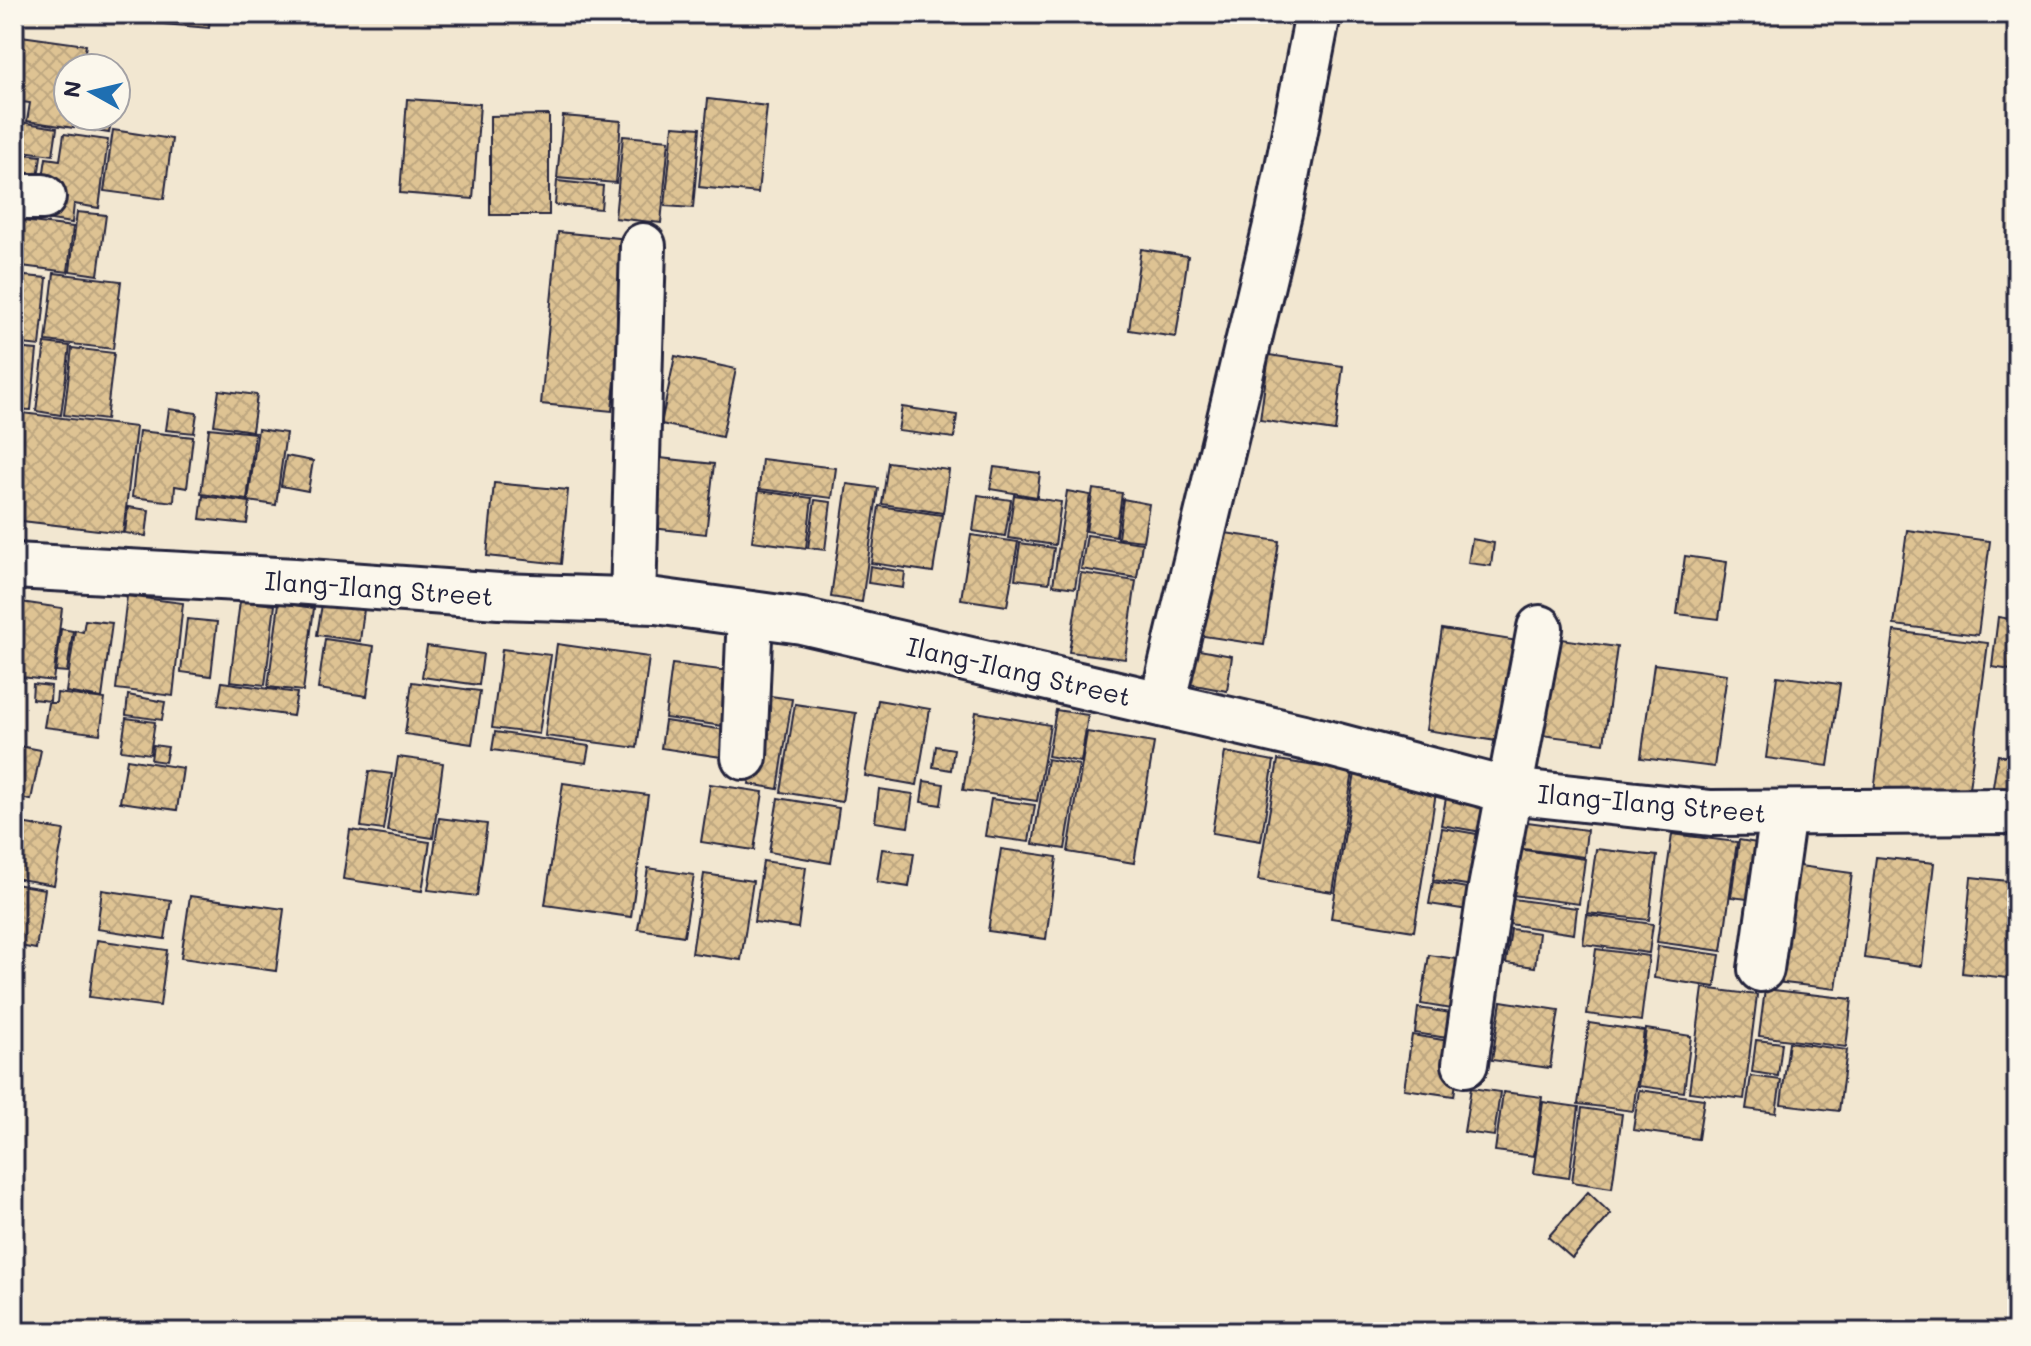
<svg xmlns="http://www.w3.org/2000/svg" width="2031" height="1346" font-family="Mali,sans-serif">
<style>
.building{fill:url(#building-cross-hatch);stroke:#22223b;stroke-width:2}
.lines{fill:none;stroke-linecap:round;stroke-linejoin:round}
.minor-casing{stroke:#22223b;stroke-width:50}
.minor{stroke:#fbf7ec;stroke-width:44}
.labels{text-anchor:middle;dominant-baseline:central;stroke-width:6;stroke-linejoin:round;paint-order:stroke}
.street-label{font-size:26px;fill:#22223b;stroke:#fbf7ec}
</style>
<defs>
<pattern id="building-cross-hatch" width="8" height="8" patternUnits="userSpaceOnUse" patternTransform="scale(2)"><rect width="8" height="8" fill="#dec393"/><path d="M0 0l8 8M0 8l8-8" fill="none" stroke="#bea780"/></pattern>
</defs>
<rect width="100%" height="100%" fill="#f2e7d1"/>
<filter id="ink" filterUnits="userSpaceOnUse"><feTurbulence type="fractalNoise" baseFrequency=".0125" numOctaves="2"/><feDisplacementMap in="SourceGraphic" scale="16" xChannelSelector="R" yChannelSelector="G"/><feConvolveMatrix kernelMatrix="1 2 1 2 8 2 1 2 1" color-interpolation-filters="sRGB"/></filter>
<g filter="url(#ink)">
<g class="building">
<path d="M 141,14 L 210,14 L 209,28 L 141,22 Z"/>
<path d="M 14,35 L 86,45 L 82,68 L 68,68 L 68,116 L 76,116 L 74,128 L 27,121 L 30,103 L 14,101 Z"/>
<path d="M 407,99 L 480,104 L 473,199 L 400,193 Z"/>
<path d="M 708,99 L 767,106 L 758,193 L 699,187 Z"/>
<path d="M 14,104 L 22,105 L 20,122 L 57,128 L 53,155 L 14,150 Z"/>
<path d="M 549,115 L 549,215 L 490,215 L 490,116 Z"/>
<path d="M 80,116 L 112,116 L 109,133 L 78,128 Z"/>
<path d="M 563,116 L 621,121 L 616,183 L 557,178 Z"/>
<path d="M 673,126 L 700,128 L 693,208 L 665,206 Z"/>
<path d="M 113,130 L 172,139 L 164,199 L 104,191 Z"/>
<path d="M 64,134 L 108,140 L 99,208 L 74,204 L 72,223 L 44,219 L 48,193 L 41,192 L 46,158 L 60,160 Z"/>
<path d="M 623,136 L 669,140 L 661,223 L 615,218 Z"/>
<path d="M 14,153 L 41,156 L 36,193 L 14,190 Z"/>
<path d="M 557,181 L 603,186 L 601,209 L 555,205 Z"/>
<path d="M 77,212 L 106,215 L 98,275 L 70,271 Z"/>
<path d="M 14,220 L 73,227 L 68,272 L 14,265 Z"/>
<path d="M 558,232 L 629,239 L 612,411 L 541,404 Z"/>
<path d="M 1141,249 L 1188,256 L 1176,337 L 1129,330 Z"/>
<path d="M 54,273 L 121,281 L 113,349 L 46,341 Z"/>
<path d="M 14,275 L 47,278 L 40,346 L 14,343 Z"/>
<path d="M 45,343 L 70,346 L 61,415 L 36,411 Z"/>
<path d="M 14,348 L 37,350 L 31,410 L 14,409 Z"/>
<path d="M 72,348 L 114,353 L 106,420 L 64,415 Z"/>
<path d="M 1269,355 L 1343,366 L 1335,431 L 1260,420 Z"/>
<path d="M 675,356 L 736,369 L 722,437 L 661,424 Z"/>
<path d="M 219,390 L 257,395 L 252,431 L 214,425 Z"/>
<path d="M 902,407 L 957,415 L 954,438 L 898,431 Z"/>
<path d="M 169,409 L 197,413 L 194,433 L 166,430 Z"/>
<path d="M 14,412 L 136,427 L 123,533 L 14,520 Z"/>
<path d="M 209,428 L 255,433 L 247,500 L 201,494 Z"/>
<path d="M 258,429 L 286,433 L 276,505 L 248,501 Z"/>
<path d="M 139,431 L 193,437 L 187,488 L 175,486 L 174,502 L 132,497 Z"/>
<path d="M 286,456 L 313,461 L 308,491 L 281,486 Z"/>
<path d="M 660,458 L 714,464 L 706,534 L 652,528 Z"/>
<path d="M 762,459 L 836,468 L 832,498 L 759,489 Z"/>
<path d="M 888,462 L 949,470 L 943,513 L 882,504 Z"/>
<path d="M 994,467 L 1040,473 L 1037,497 L 990,489 Z"/>
<path d="M 494,483 L 568,490 L 561,564 L 487,556 Z"/>
<path d="M 847,484 L 878,488 L 862,602 L 831,597 Z"/>
<path d="M 1093,489 L 1122,493 L 1116,536 L 1086,531 Z"/>
<path d="M 759,491 L 812,498 L 806,548 L 752,541 Z"/>
<path d="M 1067,491 L 1090,495 L 1075,588 L 1053,585 Z"/>
<path d="M 978,495 L 1011,500 L 1005,536 L 973,531 Z"/>
<path d="M 1014,495 L 1061,502 L 1055,545 L 1008,538 Z"/>
<path d="M 203,496 L 250,502 L 247,524 L 200,519 Z"/>
<path d="M 1123,499 L 1149,504 L 1143,541 L 1118,538 Z"/>
<path d="M 815,500 L 831,502 L 825,550 L 808,548 Z"/>
<path d="M 879,506 L 942,515 L 933,572 L 871,563 Z"/>
<path d="M 128,507 L 149,510 L 146,536 L 125,533 Z"/>
<path d="M 1907,530 L 1990,541 L 1978,635 L 1894,625 Z"/>
<path d="M 1212,531 L 1279,541 L 1264,645 L 1197,635 Z"/>
<path d="M 971,535 L 1018,542 L 1007,606 L 961,599 Z"/>
<path d="M 1087,535 L 1142,543 L 1137,578 L 1081,569 Z"/>
<path d="M 1472,539 L 1494,543 L 1491,566 L 1468,563 Z"/>
<path d="M 1020,543 L 1054,548 L 1049,583 L 1015,579 Z"/>
<path d="M 1685,556 L 1727,562 L 1719,619 L 1677,614 Z"/>
<path d="M 870,566 L 905,572 L 903,588 L 868,583 Z"/>
<path d="M 1081,573 L 1136,581 L 1125,659 L 1069,652 Z"/>
<path d="M 127,596 L 183,603 L 173,696 L 116,689 Z"/>
<path d="M 14,601 L 62,608 L 53,681 L 14,676 Z"/>
<path d="M 240,601 L 275,605 L 265,685 L 230,681 Z"/>
<path d="M 279,603 L 314,608 L 303,691 L 268,687 Z"/>
<path d="M 322,604 L 364,609 L 360,641 L 317,635 Z"/>
<path d="M 1998,617 L 2017,620 L 2017,671 L 1992,667 Z"/>
<path d="M 187,619 L 217,622 L 211,676 L 181,672 Z"/>
<path d="M 85,620 L 112,623 L 102,698 L 66,692 L 75,630 L 83,632 Z"/>
<path d="M 61,629 L 73,631 L 67,672 L 56,671 Z"/>
<path d="M 1442,629 L 1518,641 L 1503,742 L 1426,730 Z"/>
<path d="M 1894,631 L 1988,643 L 1967,804 L 1874,792 Z"/>
<path d="M 1555,638 L 1617,647 L 1604,743 L 1541,735 Z"/>
<path d="M 325,639 L 374,646 L 367,696 L 318,689 Z"/>
<path d="M 557,644 L 649,657 L 637,748 L 545,736 Z"/>
<path d="M 427,646 L 483,654 L 479,685 L 422,677 Z"/>
<path d="M 502,649 L 551,655 L 539,734 L 492,728 Z"/>
<path d="M 1194,649 L 1232,656 L 1227,691 L 1189,684 Z"/>
<path d="M 672,664 L 738,672 L 731,727 L 665,718 Z"/>
<path d="M 1654,664 L 1727,674 L 1714,767 L 1641,758 Z"/>
<path d="M 1777,676 L 1840,684 L 1828,766 L 1766,758 Z"/>
<path d="M 222,682 L 297,693 L 293,716 L 218,705 Z"/>
<path d="M 412,682 L 480,691 L 472,744 L 405,734 Z"/>
<path d="M 33,684 L 51,686 L 50,701 L 32,699 Z"/>
<path d="M 57,693 L 105,699 L 100,734 L 44,727 L 48,703 L 56,703 Z"/>
<path d="M 128,695 L 165,702 L 162,720 L 126,715 Z"/>
<path d="M 764,695 L 792,699 L 778,789 L 749,784 Z"/>
<path d="M 878,700 L 930,709 L 917,785 L 865,776 Z"/>
<path d="M 795,704 L 856,713 L 842,802 L 781,792 Z"/>
<path d="M 1056,710 L 1088,715 L 1081,762 L 1048,756 Z"/>
<path d="M 976,712 L 1050,725 L 1037,801 L 963,790 Z"/>
<path d="M 126,718 L 155,722 L 150,754 L 121,750 Z"/>
<path d="M 665,721 L 732,731 L 728,758 L 661,748 Z"/>
<path d="M 495,732 L 589,746 L 586,763 L 492,750 Z"/>
<path d="M 1087,732 L 1154,743 L 1134,863 L 1068,852 Z"/>
<path d="M 14,745 L 41,750 L 31,800 L 14,797 Z"/>
<path d="M 153,745 L 168,747 L 165,762 L 151,760 Z"/>
<path d="M 936,746 L 954,749 L 951,770 L 933,767 Z"/>
<path d="M 1225,752 L 1274,761 L 1261,841 L 1212,833 Z"/>
<path d="M 1998,755 L 2017,758 L 2017,797 L 1992,793 Z"/>
<path d="M 398,757 L 443,763 L 433,838 L 387,831 Z"/>
<path d="M 127,759 L 183,768 L 177,810 L 120,802 Z"/>
<path d="M 1047,759 L 1079,765 L 1065,849 L 1033,844 Z"/>
<path d="M 1278,760 L 1353,772 L 1333,892 L 1258,880 Z"/>
<path d="M 369,771 L 392,774 L 383,830 L 361,827 Z"/>
<path d="M 1355,773 L 1437,786 L 1414,931 L 1331,918 Z"/>
<path d="M 924,781 L 944,784 L 941,805 L 921,802 Z"/>
<path d="M 563,783 L 648,795 L 631,917 L 545,905 Z"/>
<path d="M 710,784 L 763,792 L 754,850 L 701,842 Z"/>
<path d="M 879,789 L 913,794 L 908,827 L 875,822 Z"/>
<path d="M 14,798 L 21,799 L 18,821 L 14,820 Z"/>
<path d="M 778,798 L 839,808 L 831,863 L 769,852 Z"/>
<path d="M 1446,798 L 1497,807 L 1493,834 L 1441,825 Z"/>
<path d="M 991,799 L 1035,805 L 1029,842 L 985,836 Z"/>
<path d="M 439,818 L 487,824 L 477,896 L 428,890 Z"/>
<path d="M 1520,821 L 1587,830 L 1584,857 L 1516,848 Z"/>
<path d="M 14,822 L 64,830 L 54,885 L 14,878 Z"/>
<path d="M 1442,828 L 1489,836 L 1480,887 L 1433,880 Z"/>
<path d="M 350,830 L 430,842 L 422,891 L 343,879 Z"/>
<path d="M 1672,834 L 1737,842 L 1722,951 L 1657,942 Z"/>
<path d="M 1739,840 L 1763,844 L 1755,900 L 1731,897 Z"/>
<path d="M 882,849 L 914,853 L 909,887 L 877,882 Z"/>
<path d="M 1001,849 L 1057,857 L 1046,939 L 988,931 Z"/>
<path d="M 1518,849 L 1585,859 L 1579,904 L 1512,895 Z"/>
<path d="M 1596,849 L 1657,856 L 1649,920 L 1587,913 Z"/>
<path d="M 1876,857 L 1934,863 L 1922,966 L 1864,958 Z"/>
<path d="M 763,861 L 806,867 L 798,928 L 754,922 Z"/>
<path d="M 1792,865 L 1852,873 L 1836,989 L 1776,982 Z"/>
<path d="M 648,868 L 694,875 L 684,936 L 638,929 Z"/>
<path d="M 704,874 L 753,881 L 741,960 L 692,953 Z"/>
<path d="M 1971,877 L 2017,882 L 2017,979 L 1962,973 Z"/>
<path d="M 1433,882 L 1478,890 L 1475,911 L 1429,904 Z"/>
<path d="M 14,884 L 45,889 L 36,949 L 14,945 Z"/>
<path d="M 102,890 L 171,900 L 165,939 L 97,929 Z"/>
<path d="M 190,896 L 284,909 L 276,971 L 181,958 Z"/>
<path d="M 1513,899 L 1577,908 L 1574,934 L 1509,924 Z"/>
<path d="M 1587,915 L 1653,924 L 1649,953 L 1583,944 Z"/>
<path d="M 1511,929 L 1539,933 L 1535,967 L 1506,963 Z"/>
<path d="M 97,940 L 167,950 L 160,1006 L 89,997 Z"/>
<path d="M 1658,946 L 1720,955 L 1715,987 L 1654,978 Z"/>
<path d="M 1596,949 L 1649,956 L 1641,1021 L 1587,1014 Z"/>
<path d="M 14,952 L 22,953 L 14,1008 Z"/>
<path d="M 1429,955 L 1471,961 L 1463,1011 L 1421,1004 Z"/>
<path d="M 1703,988 L 1757,995 L 1744,1099 L 1689,1092 Z"/>
<path d="M 1765,989 L 1852,999 L 1846,1047 L 1759,1036 Z"/>
<path d="M 1501,1001 L 1559,1010 L 1550,1068 L 1492,1060 Z"/>
<path d="M 1418,1008 L 1464,1015 L 1460,1040 L 1415,1033 Z"/>
<path d="M 1589,1023 L 1644,1031 L 1633,1111 L 1578,1104 Z"/>
<path d="M 1646,1029 L 1691,1036 L 1684,1092 L 1638,1086 Z"/>
<path d="M 1412,1035 L 1462,1043 L 1454,1096 L 1404,1089 Z"/>
<path d="M 1756,1040 L 1782,1043 L 1778,1076 L 1752,1072 Z"/>
<path d="M 1789,1042 L 1847,1050 L 1839,1111 L 1781,1104 Z"/>
<path d="M 1751,1076 L 1781,1080 L 1776,1113 L 1746,1109 Z"/>
<path d="M 1471,1088 L 1500,1092 L 1494,1136 L 1464,1132 Z"/>
<path d="M 1639,1090 L 1704,1099 L 1698,1139 L 1633,1130 Z"/>
<path d="M 1503,1092 L 1542,1097 L 1534,1156 L 1495,1151 Z"/>
<path d="M 1543,1102 L 1579,1107 L 1569,1178 L 1533,1173 Z"/>
<path d="M 1582,1108 L 1622,1114 L 1612,1188 L 1572,1182 Z"/>
<path d="M 1588,1192 L 1611,1214 L 1572,1258 L 1548,1237 Z"/>
</g>
<g class="lines">
<defs>
<g id="minor">
<path d="M 14,197 L 43,197"/>
<path d="M 14,566 L 295,581 L 499,596 L 656,601 L 802,621 L 1303,737 L 1509,791 L 1711,813 L 2017,811"/>
<path d="M 633,600 L 643,246"/>
<path d="M 1162,704 L 1279,213 L 1318,14"/>
<path d="M 744,757 L 750,614"/>
<path d="M 1761,969 L 1783,813"/>
<path d="M 1465,1064 L 1490,893 L 1540,628"/>
</g>
</defs>
<use href="#minor" class="minor-casing"/>
<use href="#minor" class="minor"/>
</g>
</g>
<g class="labels">
<g class="street-label">
<text transform="translate(379 588) rotate(4)">Ilang-Ilang Street</text>
<text transform="translate(1019 671) rotate(13)">Ilang-Ilang Street</text>
<text transform="translate(1652 803) rotate(5)">Ilang-Ilang Street</text>
</g>
</g>
<rect width="2031" height="1346" fill="none" stroke="#fbf7ec" stroke-width="48"/>
<rect x="24" y="24" width="1983" height="1298" fill="none" stroke="#22223b" stroke-width="3" filter="url(#ink)"/>
<g transform="translate(92 92) rotate(278)"><circle r="38" fill="#fbf7ec" stroke="#a4a2a5" stroke-width="2"/>
<path d="M0-6L14 30L0 20L-14 30Z" fill="#1f6fb2"/>
<text y="-12" font-size="22" font-weight="bold" text-anchor="middle" fill="#22223b">N</text>
</g>
</svg>
